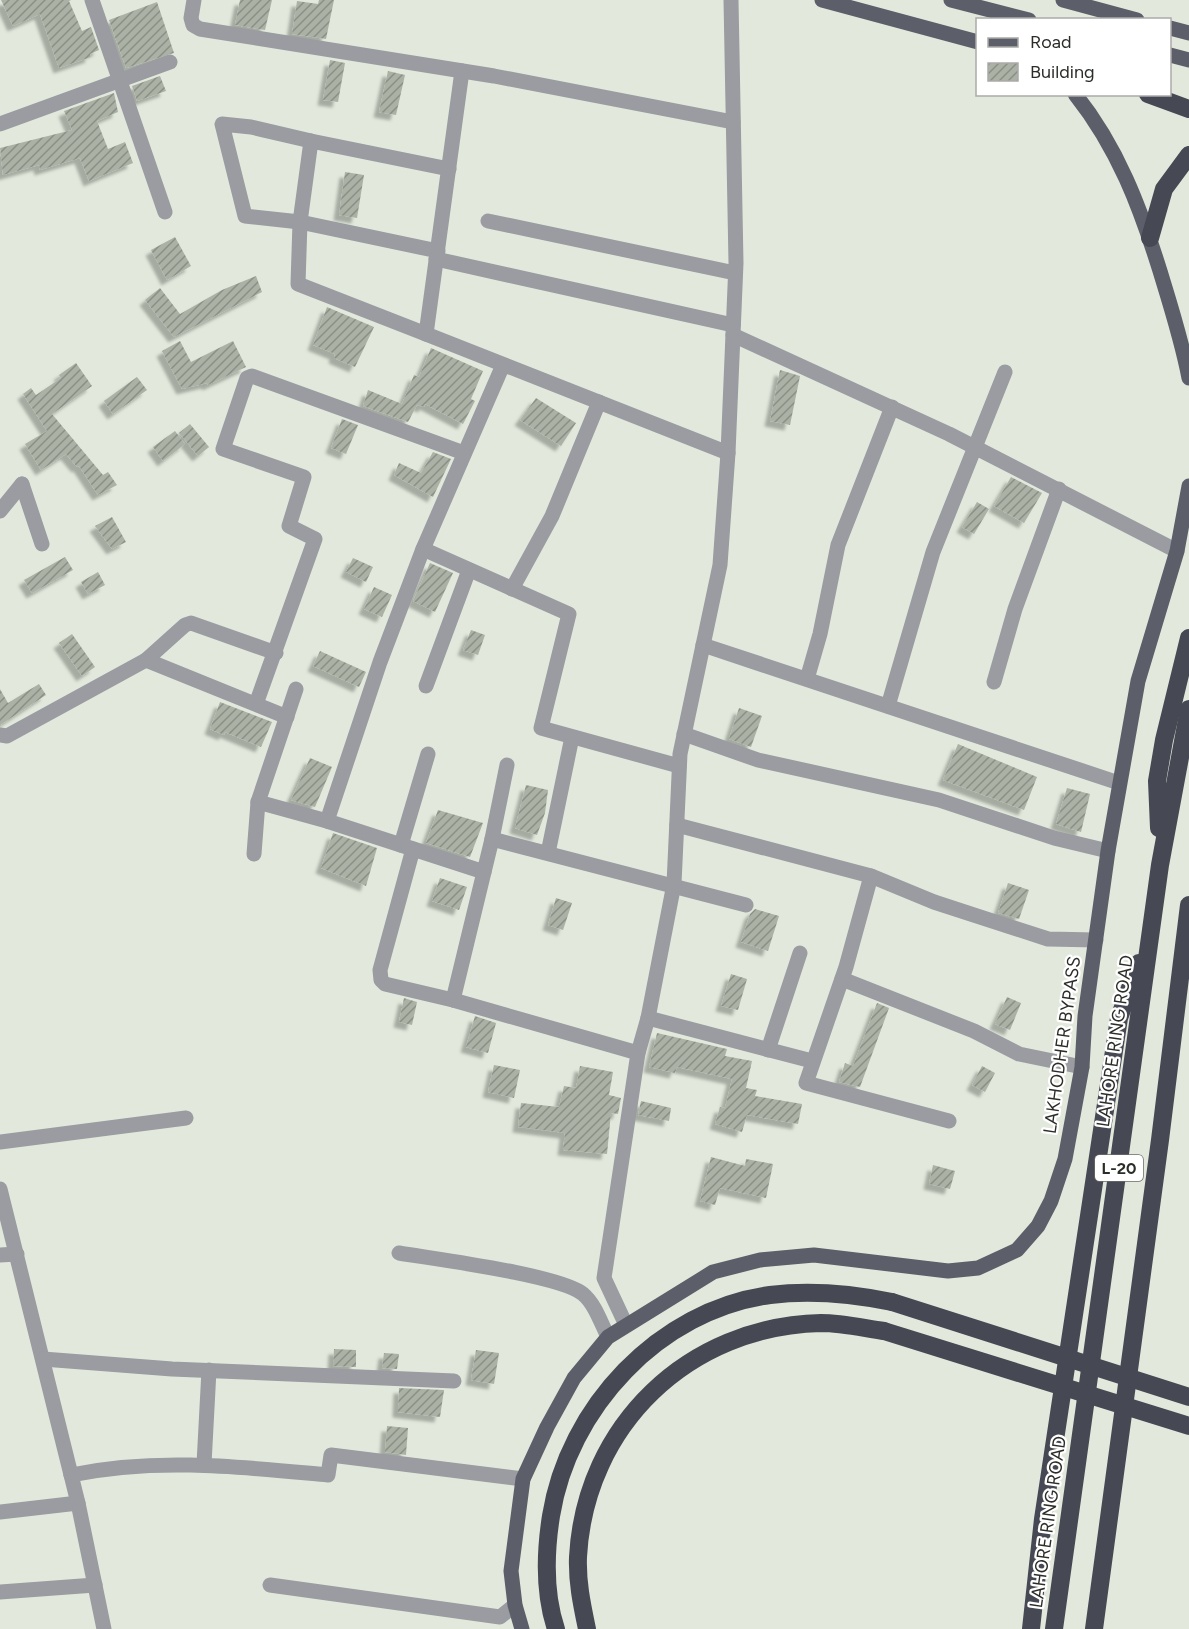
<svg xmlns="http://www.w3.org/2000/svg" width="1189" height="1629" font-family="Figtree,sans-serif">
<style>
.building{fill:url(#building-hatch);filter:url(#shadow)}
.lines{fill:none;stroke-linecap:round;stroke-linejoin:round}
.minor{stroke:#9a9ca1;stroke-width:15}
.major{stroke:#5c5f69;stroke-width:15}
.highway{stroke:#464954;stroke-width:18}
.highway-bridge{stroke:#464954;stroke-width:18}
.labels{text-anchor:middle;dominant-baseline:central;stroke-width:4.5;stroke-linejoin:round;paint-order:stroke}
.shield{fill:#fff;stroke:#6b6c68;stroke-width:1.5}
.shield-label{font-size:16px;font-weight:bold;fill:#2b2d28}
.street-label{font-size:18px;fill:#2b2d28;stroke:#fff}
</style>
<defs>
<pattern id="building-hatch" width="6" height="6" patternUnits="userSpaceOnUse" patternTransform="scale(1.5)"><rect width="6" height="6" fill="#abb1a5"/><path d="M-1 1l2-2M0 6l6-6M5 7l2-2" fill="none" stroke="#8b9086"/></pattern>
<filter id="shadow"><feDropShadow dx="-5.5" dy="5.5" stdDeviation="1.5" flood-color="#0004"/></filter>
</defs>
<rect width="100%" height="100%" fill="#e2e9dc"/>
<g class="building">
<path d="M 1,0 L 71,0 L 69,1 L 82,31 L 91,27 L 99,50 L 90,54 L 91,57 L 59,68 L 40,14 L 13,26 Z"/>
<path d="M 240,0 L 272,0 L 265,30 L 235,25 Z"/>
<path d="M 319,0 L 334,0 L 326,39 L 292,34 L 297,1 L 318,4 Z"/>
<path d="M 157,2 L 174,53 L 126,68 L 109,20 Z"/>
<path d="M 330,60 L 345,63 L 338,102 L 323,100 Z"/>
<path d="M 388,71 L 405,75 L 396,115 L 379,112 Z"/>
<path d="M 160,76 L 166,91 L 137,101 L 132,86 Z"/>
<path d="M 114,93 L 118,112 L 97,121 L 108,149 L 125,142 L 133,163 L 89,181 L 80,158 L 40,170 L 39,165 L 3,175 L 0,148 L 72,130 L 64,111 Z"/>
<path d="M 345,172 L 364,175 L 357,218 L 339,215 Z"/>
<path d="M 175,237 L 191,266 L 167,280 L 151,250 Z"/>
<path d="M 256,276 L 262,292 L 174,337 L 145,300 L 160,288 L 180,314 L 222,290 Z"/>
<path d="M 327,307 L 374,327 L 355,367 L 334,358 L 335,354 L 313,345 Z"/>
<path d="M 180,341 L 191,362 L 233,341 L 246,367 L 208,385 L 207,383 L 182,389 L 162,351 Z"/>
<path d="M 431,348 L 483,371 L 471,399 L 475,401 L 463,424 L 425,404 L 424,407 L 417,405 L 408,422 L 363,406 L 368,390 L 402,404 L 414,375 L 419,377 Z"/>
<path d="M 76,363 L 92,386 L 52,414 L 103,475 L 108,472 L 117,485 L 98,495 L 79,466 L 77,467 L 66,454 L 41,470 L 25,444 L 47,431 L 23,394 L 31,388 L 36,395 L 61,378 L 59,375 Z"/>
<path d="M 780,370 L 800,376 L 790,425 L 770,421 Z"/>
<path d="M 137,377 L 147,390 L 113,414 L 104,401 Z"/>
<path d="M 536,398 L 576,423 L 561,446 L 520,420 Z"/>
<path d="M 342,419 L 358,425 L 346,454 L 331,448 Z"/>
<path d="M 190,424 L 209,447 L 198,456 L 179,433 Z"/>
<path d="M 175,431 L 185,444 L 163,461 L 153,447 Z"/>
<path d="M 433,452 L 451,459 L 433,497 L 394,475 L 399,463 L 421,473 Z"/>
<path d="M 1011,477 L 1042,493 L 1024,523 L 994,506 Z"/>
<path d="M 977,502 L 989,509 L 974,534 L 962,527 Z"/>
<path d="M 112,517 L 126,542 L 112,549 L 95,526 Z"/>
<path d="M 65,557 L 73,570 L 32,593 L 24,580 Z"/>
<path d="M 353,558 L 373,567 L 366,582 L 346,572 Z"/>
<path d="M 430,563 L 453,573 L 435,612 L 413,601 Z"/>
<path d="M 98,572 L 105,585 L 88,594 L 81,582 Z"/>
<path d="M 374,587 L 392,595 L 382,617 L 364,609 Z"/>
<path d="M 471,630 L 485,635 L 478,655 L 463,650 Z"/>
<path d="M 72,634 L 95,667 L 82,676 L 59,643 Z"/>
<path d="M 320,651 L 366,672 L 359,687 L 313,666 Z"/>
<path d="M 39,684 L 46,695 L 0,725 L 0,689 L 8,703 Z"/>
<path d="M 220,702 L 272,722 L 261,747 L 225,732 L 224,735 L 210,729 Z"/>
<path d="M 739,708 L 762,716 L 751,747 L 729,739 Z"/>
<path d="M 958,744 L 1037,777 L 1024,810 L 943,780 Z"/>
<path d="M 310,758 L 332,767 L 315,807 L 291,800 Z"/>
<path d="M 526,785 L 548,790 L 545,813 L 537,835 L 515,828 Z"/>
<path d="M 1067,788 L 1090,794 L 1081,832 L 1056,824 Z"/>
<path d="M 438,810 L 483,823 L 470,857 L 426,843 Z"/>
<path d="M 333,833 L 377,848 L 366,886 L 321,868 Z"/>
<path d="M 440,878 L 467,887 L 459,910 L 432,901 Z"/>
<path d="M 1008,883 L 1029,890 L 1019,919 L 998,913 Z"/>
<path d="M 556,898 L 572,903 L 563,930 L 548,925 Z"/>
<path d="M 755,909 L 779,916 L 768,951 L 741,942 L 750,914 Z"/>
<path d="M 731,974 L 747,979 L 738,1010 L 721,1006 Z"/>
<path d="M 1007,997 L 1021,1003 L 1010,1030 L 995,1024 Z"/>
<path d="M 404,998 L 417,1002 L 412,1025 L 399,1022 Z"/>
<path d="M 877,1003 L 889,1008 L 860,1087 L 839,1082 L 845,1063 L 853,1066 Z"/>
<path d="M 475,1016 L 496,1023 L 488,1053 L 466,1047 Z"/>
<path d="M 657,1033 L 727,1049 L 725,1056 L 752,1061 L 746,1088 L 757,1090 L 755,1096 L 802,1104 L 798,1124 L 747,1115 L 742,1132 L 715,1124 L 720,1107 L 725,1108 L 732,1079 L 677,1067 L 675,1073 L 649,1067 Z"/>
<path d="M 494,1065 L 520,1070 L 514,1098 L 488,1092 Z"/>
<path d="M 580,1066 L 613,1072 L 609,1095 L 621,1098 L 618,1114 L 611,1113 L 607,1154 L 563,1150 L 565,1133 L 518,1127 L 521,1103 L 559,1107 L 564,1086 L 576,1088 Z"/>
<path d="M 982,1066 L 995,1073 L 985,1092 L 972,1085 Z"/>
<path d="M 641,1101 L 671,1108 L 669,1121 L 638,1115 Z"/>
<path d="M 711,1157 L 745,1166 L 746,1159 L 773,1164 L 766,1198 L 720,1188 L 715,1205 L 700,1201 Z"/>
<path d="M 933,1165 L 955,1171 L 950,1189 L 929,1184 Z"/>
<path d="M 334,1349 L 356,1350 L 356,1367 L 333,1366 Z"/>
<path d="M 476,1350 L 499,1353 L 494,1384 L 471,1380 Z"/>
<path d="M 384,1353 L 399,1354 L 397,1369 L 382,1368 Z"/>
<path d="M 399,1388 L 444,1390 L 440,1417 L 398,1412 Z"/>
<path d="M 387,1426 L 408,1428 L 406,1455 L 385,1452 Z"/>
</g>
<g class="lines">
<g class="minor">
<path d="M 92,0 L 165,212"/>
<path d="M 194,0 L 191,18 L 193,25 L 200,29 L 494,76 L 733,122"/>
<path d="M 462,71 L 426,334 L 728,453"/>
<path d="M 0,124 L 170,62"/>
<path d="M 311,141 L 251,127 L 222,124 L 245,216 L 300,222 L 438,251"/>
<path d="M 488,221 L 735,273"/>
<path d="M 436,259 L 733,325"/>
<path d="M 426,334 L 298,284 L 300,222 L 311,141 L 449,169"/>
<path d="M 733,335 L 949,434 L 1177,551"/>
<path d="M 503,365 L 423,549 L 569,614 L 541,728 L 679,766"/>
<path d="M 22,484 L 42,544"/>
<path d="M 0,511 L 22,484"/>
<path d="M 423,549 L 380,662 L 327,821 L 484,872 L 492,839 L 746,905"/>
<path d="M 512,589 L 552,516 L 599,402"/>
<path d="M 703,645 L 1119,783"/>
<path d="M 146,660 L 185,625 L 191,623 L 276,653"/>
<path d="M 807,679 L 820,634 L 838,545 L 892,407"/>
<path d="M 994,682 L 1015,609 L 1059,489"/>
<path d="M 426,686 L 469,570"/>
<path d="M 256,704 L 315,539 L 289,526 L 304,477 L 223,449 L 247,378 L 252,376 L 464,453"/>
<path d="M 888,706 L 933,552 L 1005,372"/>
<path d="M 684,734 L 758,760 L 939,800 L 1054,838 L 1108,851"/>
<path d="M 0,735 L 7,736 L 146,660 L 287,717"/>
<path d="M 258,802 L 296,689"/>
<path d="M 677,825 L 871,876"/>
<path d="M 492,839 L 507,765"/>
<path d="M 401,845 L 428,754"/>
<path d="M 413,849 L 380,970 L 381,980 L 385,984 L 453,1000 L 638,1053"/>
<path d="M 548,853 L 572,737"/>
<path d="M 254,854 L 258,802 L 327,821"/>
<path d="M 842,979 L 974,1031 L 1019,1054 L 1082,1067"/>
<path d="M 453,1000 L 484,872"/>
<path d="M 648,1018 L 812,1061"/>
<path d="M 768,1050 L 800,953"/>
<path d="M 949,1121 L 806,1083 L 846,967 L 871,876 L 934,902 L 1048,939 L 1096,940"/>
<path d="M 0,1142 L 186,1118"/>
<path d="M 0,1189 L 78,1503 L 104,1629"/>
<path d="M 399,1253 C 434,1259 560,1275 583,1294 C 595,1304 601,1323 608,1337"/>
<path d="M 0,1255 L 17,1254"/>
<path d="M 626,1325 L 604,1278 L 638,1053 L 648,1018 L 674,884 L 680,754 L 720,565 L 728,453 L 736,263 L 731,0"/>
<path d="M 43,1359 L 172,1369 L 454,1381"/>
<path d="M 204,1464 L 209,1370"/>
<path d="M 71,1475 C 157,1457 242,1467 328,1475 L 331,1455 L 523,1479"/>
<path d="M 0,1512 L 78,1503"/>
<path d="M 270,1585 L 500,1617 L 515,1605"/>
<path d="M 0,1592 L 95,1585"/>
</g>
<g class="major">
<path d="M 822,0 L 978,42"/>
<path d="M 951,0 L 1029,20"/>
<path d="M 1063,0 L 1137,20"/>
<path d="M 1170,28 L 1189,33"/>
<path d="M 1170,55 L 1189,60"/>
<path d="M 1075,94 C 1118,148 1140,207 1160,271 C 1171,307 1182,341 1189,378"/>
<path d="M 522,1629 L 515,1605 L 511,1571 L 523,1479 L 547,1427 L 574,1378 L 608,1337 L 713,1272 L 760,1260 L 814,1255 L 948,1271 L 978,1268 L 1017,1250 L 1038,1226 L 1051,1201 L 1065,1159 L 1082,1067 L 1085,1016 L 1108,851 L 1138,681 L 1177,551 L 1189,486"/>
</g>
<g class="highway">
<path d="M 1148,94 L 1189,109"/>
<path d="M 1150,238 L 1164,189 L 1189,155"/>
<path d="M 1159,828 L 1157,781 L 1164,740 L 1189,638"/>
<path d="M 556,1629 C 544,1593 545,1554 551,1516 C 568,1408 659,1310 770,1295 C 810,1290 853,1294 892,1302"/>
<path d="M 587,1629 C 582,1605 577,1582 578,1557 C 585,1425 689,1326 821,1323 C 842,1323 863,1328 884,1331"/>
<path d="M 1031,1629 L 1043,1519 L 1119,1018 L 1139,963"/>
<path d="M 1054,1629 L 1160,865 L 1189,709"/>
<path d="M 1094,1629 L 1160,1140 L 1189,905"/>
</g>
<g class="highway-bridge">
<path d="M 892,1302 L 1189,1397"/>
<path d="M 884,1331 L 1189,1426"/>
</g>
</g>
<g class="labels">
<rect class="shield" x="1095" y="1155" width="48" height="26" rx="4.5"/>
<g class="shield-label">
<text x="1119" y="1168">L-20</text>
</g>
<g class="street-label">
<text transform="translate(1115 1041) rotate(-82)">LAHORE RING ROAD</text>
<text transform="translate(1062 1045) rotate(-82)">LAKHODHER BYPASS</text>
<text transform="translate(1048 1522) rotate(-82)">LAHORE RING ROAD</text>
</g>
</g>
<rect x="976" y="18" width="195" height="78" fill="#ffffff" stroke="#aaaba9" stroke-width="1.5"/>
<rect x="988" y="38" width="30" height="9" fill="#5c5f69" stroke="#aaaba9" stroke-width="1.5"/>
<text x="1030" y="48" font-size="18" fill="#2b2d28">Road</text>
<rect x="988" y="63" width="30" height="18" fill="url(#building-hatch)" stroke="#aaaba9" stroke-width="1.5"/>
<text x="1030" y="78" font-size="18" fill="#2b2d28">Building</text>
</svg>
